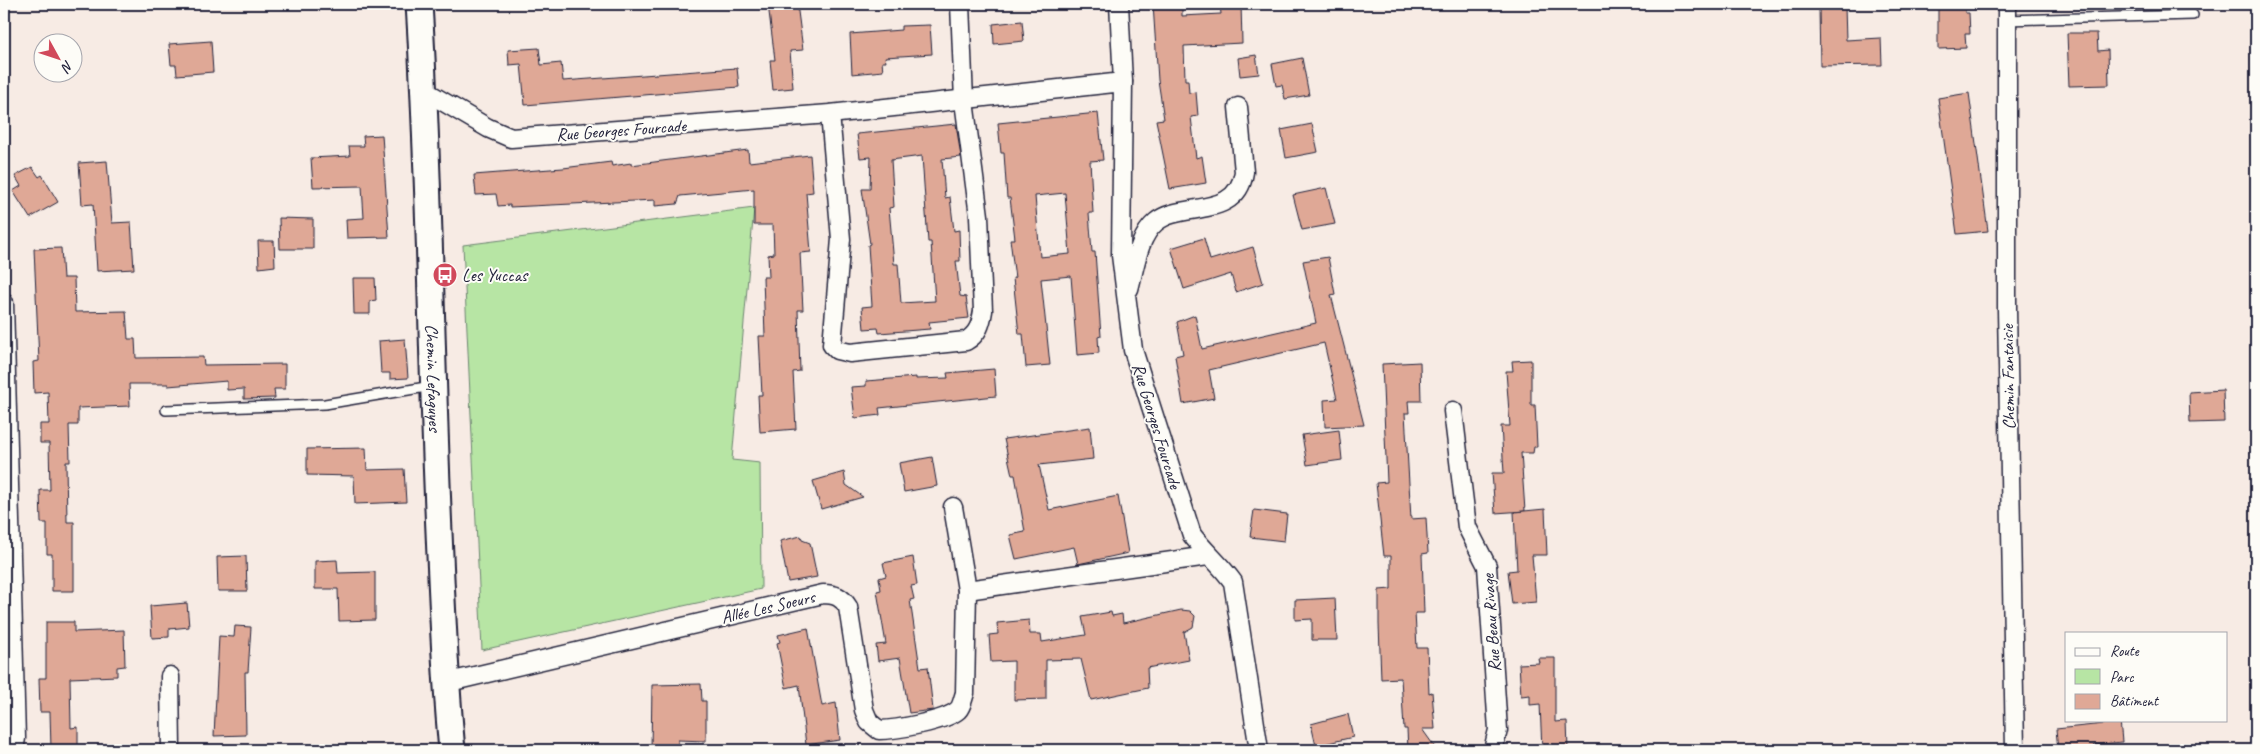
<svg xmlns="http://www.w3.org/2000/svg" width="2260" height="754" font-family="Caveat,sans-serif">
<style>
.green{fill:#b7e5a4;stroke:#6c8470}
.building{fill:#dfa896;stroke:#22223b;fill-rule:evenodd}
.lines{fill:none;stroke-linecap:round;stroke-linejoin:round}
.service-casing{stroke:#22223b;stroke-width:12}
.minor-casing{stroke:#22223b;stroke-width:21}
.secondary-casing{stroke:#22223b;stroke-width:29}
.service{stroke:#fdfcf7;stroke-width:9}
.minor{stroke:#fdfcf7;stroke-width:18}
.secondary{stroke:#fdfcf7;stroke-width:25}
.labels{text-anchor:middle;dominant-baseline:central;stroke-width:4;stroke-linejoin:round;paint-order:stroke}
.street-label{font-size:18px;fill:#22223b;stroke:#fdfcf7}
.poi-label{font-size:18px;fill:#22223b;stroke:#fdfcf7;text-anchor:start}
</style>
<rect width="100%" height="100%" fill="#f7ebe4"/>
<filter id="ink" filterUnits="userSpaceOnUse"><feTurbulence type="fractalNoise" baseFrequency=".02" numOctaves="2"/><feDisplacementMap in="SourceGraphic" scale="10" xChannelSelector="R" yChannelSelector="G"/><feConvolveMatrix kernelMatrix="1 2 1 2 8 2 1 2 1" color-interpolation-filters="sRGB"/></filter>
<g filter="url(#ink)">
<path class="green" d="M 754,208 L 732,460 L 760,463 L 761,589 L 482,650 L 463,245 Z"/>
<g class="building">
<path d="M 768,4 L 797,4 L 803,50 L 790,51 L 793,88 L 773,90 L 770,60 L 775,60 Z"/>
<path d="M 1153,4 L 1182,4 L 1182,16 L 1221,14 L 1220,4 L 1241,4 L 1242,43 L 1184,46 L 1185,80 L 1188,80 L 1189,93 L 1196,92 L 1198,116 L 1191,117 L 1196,158 L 1202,156 L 1206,183 L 1170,189 L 1156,120 L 1164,119 L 1158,80 Z"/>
<path d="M 1938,4 L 1965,4 L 1965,13 L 1969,13 L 1970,34 L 1965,34 L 1966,48 L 1938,49 Z"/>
<path d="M 1845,7 L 1846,40 L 1881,38 L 1882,65 L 1820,66 L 1819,8 Z"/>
<path d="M 1022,21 L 1024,41 L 994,44 L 993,24 Z"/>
<path d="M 930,25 L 932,54 L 885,57 L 886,62 L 882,62 L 883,71 L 852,74 L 850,34 L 901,30 L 901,26 Z"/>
<path d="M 2067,33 L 2097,33 L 2098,51 L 2108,50 L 2109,85 L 2069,86 Z"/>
<path d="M 211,41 L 213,72 L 177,75 L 176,65 L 171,65 L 169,44 Z"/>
<path d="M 539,48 L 541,65 L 561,63 L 563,81 L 737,68 L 739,87 L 525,105 L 521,64 L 509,65 L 508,50 Z"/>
<path d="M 1256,55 L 1259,74 L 1240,76 L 1238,58 Z"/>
<path d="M 1302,58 L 1309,95 L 1285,99 L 1282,85 L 1276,86 L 1272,64 Z"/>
<path d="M 1969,93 L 1988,231 L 1957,234 L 1938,98 Z"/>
<path d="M 1098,113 L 1103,160 L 1090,161 L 1093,213 L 1089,213 L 1092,252 L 1095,252 L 1101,336 L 1098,337 L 1099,353 L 1077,355 L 1071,276 L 1041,279 L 1050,365 L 1026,367 L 1023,334 L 1019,334 L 1013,278 L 1015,278 L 1010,239 L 1015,239 L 1010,198 L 1007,198 L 1004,153 L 1001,153 L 998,123 ZM 1065,193 L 1070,254 L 1040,257 L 1035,196 Z"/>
<path d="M 956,124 L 961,157 L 942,159 L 945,198 L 950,197 L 954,231 L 959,230 L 960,261 L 956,261 L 960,296 L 966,297 L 969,318 L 929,322 L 930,329 L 879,333 L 878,328 L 864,329 L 862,307 L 872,306 L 868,245 L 870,244 L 862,189 L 870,189 L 871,157 L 860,158 L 857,134 ZM 922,156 L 928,242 L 931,242 L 935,301 L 901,303 L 898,264 L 894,264 L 889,208 L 894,207 L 891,160 Z"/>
<path d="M 1312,124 L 1318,152 L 1286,158 L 1281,130 Z"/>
<path d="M 382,135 L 389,237 L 347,238 L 346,219 L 364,218 L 362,186 L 313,187 L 311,158 L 350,156 L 349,146 L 364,146 L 363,136 Z"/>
<path d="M 748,150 L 749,162 L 810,155 L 813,192 L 806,193 L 811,252 L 800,253 L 803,310 L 798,310 L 800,371 L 793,372 L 796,429 L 760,432 L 758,395 L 762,395 L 759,336 L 765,336 L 763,277 L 769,277 L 768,255 L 774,254 L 773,225 L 754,225 L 754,189 L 680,196 L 677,204 L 655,206 L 655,200 L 510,207 L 510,205 L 498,206 L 496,194 L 476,195 L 474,175 L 563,168 L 611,162 L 612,166 L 631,163 L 631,165 Z"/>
<path d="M 107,161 L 112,223 L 131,222 L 134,269 L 97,271 L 93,204 L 82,205 L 79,163 Z"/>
<path d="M 32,167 L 39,177 L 42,175 L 58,202 L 30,218 L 13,191 L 21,186 L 15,176 Z"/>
<path d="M 1326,188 L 1335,224 L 1302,230 L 1293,195 Z"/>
<path d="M 279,218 L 313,219 L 313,249 L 280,249 Z"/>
<path d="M 1204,238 L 1210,260 L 1253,247 L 1263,283 L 1236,292 L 1231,274 L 1184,289 L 1171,248 Z"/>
<path d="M 258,241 L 274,241 L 275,266 L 259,268 Z"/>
<path d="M 61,248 L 63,278 L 74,278 L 75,312 L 126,311 L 128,339 L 135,339 L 136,358 L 203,357 L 204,365 L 285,364 L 285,389 L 274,389 L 275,398 L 244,399 L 244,389 L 227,390 L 227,381 L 168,386 L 168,384 L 129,384 L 130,406 L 78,408 L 78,425 L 69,425 L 70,462 L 66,462 L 67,522 L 74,522 L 74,591 L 52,591 L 52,554 L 47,554 L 47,523 L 41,523 L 40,490 L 50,490 L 49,443 L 40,443 L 40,424 L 49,424 L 48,392 L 34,393 L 33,362 L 39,361 L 34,249 Z"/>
<path d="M 1328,257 L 1335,294 L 1331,295 L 1364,425 L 1325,427 L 1324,400 L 1337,399 L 1324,343 L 1209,370 L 1214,398 L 1183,404 L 1175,356 L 1183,354 L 1177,322 L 1195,315 L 1202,349 L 1316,323 L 1303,261 Z"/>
<path d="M 353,278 L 375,278 L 376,300 L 370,301 L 370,314 L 354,314 Z"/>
<path d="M 405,339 L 408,378 L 390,379 L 390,373 L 381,373 L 379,341 Z"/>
<path d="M 1531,360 L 1531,405 L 1535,405 L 1537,447 L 1534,447 L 1533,453 L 1521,453 L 1525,511 L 1495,513 L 1492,473 L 1504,473 L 1501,426 L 1510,426 L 1506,371 L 1513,371 L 1512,361 Z"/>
<path d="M 1420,362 L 1421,401 L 1408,401 L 1409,413 L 1405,413 L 1411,519 L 1426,518 L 1428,553 L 1422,554 L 1424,613 L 1415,613 L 1417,648 L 1427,648 L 1429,693 L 1432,692 L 1435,729 L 1422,729 L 1437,750 L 1408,750 L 1407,729 L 1404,729 L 1401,678 L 1381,679 L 1379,624 L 1379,590 L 1391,589 L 1391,556 L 1384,556 L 1376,483 L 1387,482 L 1382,364 Z"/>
<path d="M 994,369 L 996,396 L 879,408 L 880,415 L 855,418 L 851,387 L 866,386 L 866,381 L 916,377 L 916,379 L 948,378 L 947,373 Z"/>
<path d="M 2223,390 L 2224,422 L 2190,423 L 2189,392 Z"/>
<path d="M 1090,427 L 1093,459 L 1039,465 L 1049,510 L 1118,496 L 1128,553 L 1078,564 L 1074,547 L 1016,559 L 1010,535 L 1025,532 L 1015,475 L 1012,475 L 1004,439 Z"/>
<path d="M 1339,430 L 1342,460 L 1307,465 L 1302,435 Z"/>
<path d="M 366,448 L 367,470 L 404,469 L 406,502 L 355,504 L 354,476 L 307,475 L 307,449 Z"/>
<path d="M 932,457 L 937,486 L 904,492 L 899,463 Z"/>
<path d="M 844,472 L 846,485 L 863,497 L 821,509 L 813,481 Z"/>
<path d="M 1545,509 L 1547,555 L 1532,555 L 1536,602 L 1512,604 L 1508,571 L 1517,570 L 1514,512 Z"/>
<path d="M 1254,510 L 1287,514 L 1284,541 L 1250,537 Z"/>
<path d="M 801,536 L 802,540 L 810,543 L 817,577 L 788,582 L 780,541 Z"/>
<path d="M 246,556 L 247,591 L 218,591 L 217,557 Z"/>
<path d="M 913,557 L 917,585 L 911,586 L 914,599 L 910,600 L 920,668 L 928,667 L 933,710 L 909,713 L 900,658 L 878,661 L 876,645 L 886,644 L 877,591 L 881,590 L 879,578 L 886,576 L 883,563 Z"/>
<path d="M 337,560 L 338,573 L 375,572 L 375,620 L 339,621 L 338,589 L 315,589 L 315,561 Z"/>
<path d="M 1335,598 L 1337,640 L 1312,640 L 1312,619 L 1295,620 L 1295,600 Z"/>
<path d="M 187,603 L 189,627 L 169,629 L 169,637 L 152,638 L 150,606 Z"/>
<path d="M 1181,610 L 1190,611 L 1195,616 L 1193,627 L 1184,632 L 1189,660 L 1147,668 L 1148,688 L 1091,700 L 1081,659 L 1046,660 L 1046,699 L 1014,700 L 1014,661 L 991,662 L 989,635 L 998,634 L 997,623 L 1029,620 L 1030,634 L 1041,634 L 1042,642 L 1086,635 L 1082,617 L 1111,612 L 1112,616 L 1122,614 L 1123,623 Z"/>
<path d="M 46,622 L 74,622 L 74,632 L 124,630 L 125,666 L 117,667 L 117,676 L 70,678 L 71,728 L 78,727 L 78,750 L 51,749 L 50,712 L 40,712 L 39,678 L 46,678 Z"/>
<path d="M 235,626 L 251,627 L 248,672 L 245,672 L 246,735 L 214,736 L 219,636 L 234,637 Z"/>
<path d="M 808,628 L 822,706 L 836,703 L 840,740 L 806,745 L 799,685 L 786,688 L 777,643 L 780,642 L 778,635 Z"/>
<path d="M 1538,658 L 1555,658 L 1555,722 L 1567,721 L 1568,750 L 1542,750 L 1540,704 L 1530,705 L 1530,695 L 1521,696 L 1519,664 L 1539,663 Z"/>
<path d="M 701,684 L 702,701 L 706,701 L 706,741 L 678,740 L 678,750 L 651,750 L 652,685 Z"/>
<path d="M 1348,714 L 1353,737 L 1316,746 L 1311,724 Z"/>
<path d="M 2104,720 L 2120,720 L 2122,742 L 2094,745 L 2091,750 L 2058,750 L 2056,729 L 2104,724 Z"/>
</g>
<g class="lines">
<defs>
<g id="service">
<path d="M 2006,20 L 2193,15"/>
<path d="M 166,410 L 325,404 L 432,386"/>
</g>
<g id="minor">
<path d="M 1119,4 L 1123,82"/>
<path d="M 2007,4 L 2007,309 L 2015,750"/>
<path d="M 425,91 L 488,128 L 511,138 L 830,114 L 1123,82 L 1121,255 L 1133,350 L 1192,535 C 1205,552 1221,565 1233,582 L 1259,750"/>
<path d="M 830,114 L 841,239 L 832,345 L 837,350 L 850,353 L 966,341 C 978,334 981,324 983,311 L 979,216 L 964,101 L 960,4"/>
<path d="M 1129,289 C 1135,267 1138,237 1156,222 C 1182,201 1237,220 1244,172 L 1238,107"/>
<path d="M 4,303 L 16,738 L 14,750"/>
<path d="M 1453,411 L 1467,527 L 1487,566 L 1498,730 L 1493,750"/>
<path d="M 967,590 L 1208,556"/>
<path d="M 170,676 L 171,750"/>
<path d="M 445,683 L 823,594 C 835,594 842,597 848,607 L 864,710 L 869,722 L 879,730 C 895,730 946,721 958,710 C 962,706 963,698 965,693 L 967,590 L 953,507"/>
</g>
<g id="secondary">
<path id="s1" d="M 419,4 C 430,179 431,356 439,532 C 442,605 445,678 452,750"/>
</g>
</defs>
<use href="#service" class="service-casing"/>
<use href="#minor" class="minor-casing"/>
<use href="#secondary" class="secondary-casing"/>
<use href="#service" class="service"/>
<use href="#minor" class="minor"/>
<use href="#secondary" class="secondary"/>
</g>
</g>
<defs>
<symbol id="bus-disc" viewBox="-11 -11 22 22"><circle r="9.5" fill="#d1495b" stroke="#fdfcf7"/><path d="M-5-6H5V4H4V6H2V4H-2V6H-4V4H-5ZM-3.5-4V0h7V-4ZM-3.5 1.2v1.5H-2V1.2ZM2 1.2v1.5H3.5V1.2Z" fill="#fff"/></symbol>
</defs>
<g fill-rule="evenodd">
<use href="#bus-disc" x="431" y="261" width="28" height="28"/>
</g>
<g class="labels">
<g class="street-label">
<text transform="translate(621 130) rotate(-4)">Rue Georges Fourcade</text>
<text stroke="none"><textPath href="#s1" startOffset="374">Chemin Lefaguyes</textPath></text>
<text transform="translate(2008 377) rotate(-91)">Chemin Fantaisie</text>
<text transform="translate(1157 426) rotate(73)">Rue Georges Fourcade</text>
<text transform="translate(768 607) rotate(-13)">Allée Les Soeurs</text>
<text transform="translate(1491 623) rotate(-94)">Rue Beau Rivage</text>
</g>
<g class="poi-label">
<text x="462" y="275">Les Yuccas</text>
</g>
</g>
<rect width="2260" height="754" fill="none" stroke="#fdfcf7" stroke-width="20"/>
<rect x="10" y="10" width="2240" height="734" fill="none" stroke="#22223b" stroke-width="2" filter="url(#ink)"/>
<rect x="2065" y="632" width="162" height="90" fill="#fdfcf7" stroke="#a5a5ac"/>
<rect x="2075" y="648" width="25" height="8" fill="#fdfcf7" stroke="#a5a5ac"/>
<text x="2110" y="656" font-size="15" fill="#22223b">Route</text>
<rect x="2075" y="669" width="25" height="15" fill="#b7e5a4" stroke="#a5a5ac"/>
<text x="2110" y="682" font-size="15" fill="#22223b">Parc</text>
<rect x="2075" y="694" width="25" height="15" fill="#dfa896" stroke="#a5a5ac"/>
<text x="2110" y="706" font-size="15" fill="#22223b">Bâtiment</text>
<g transform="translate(58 58) rotate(130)"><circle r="24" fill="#fdfcf7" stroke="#a5a5ac"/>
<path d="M0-4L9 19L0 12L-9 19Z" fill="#d1495b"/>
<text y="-8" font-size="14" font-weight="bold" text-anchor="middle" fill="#22223b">N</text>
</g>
</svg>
